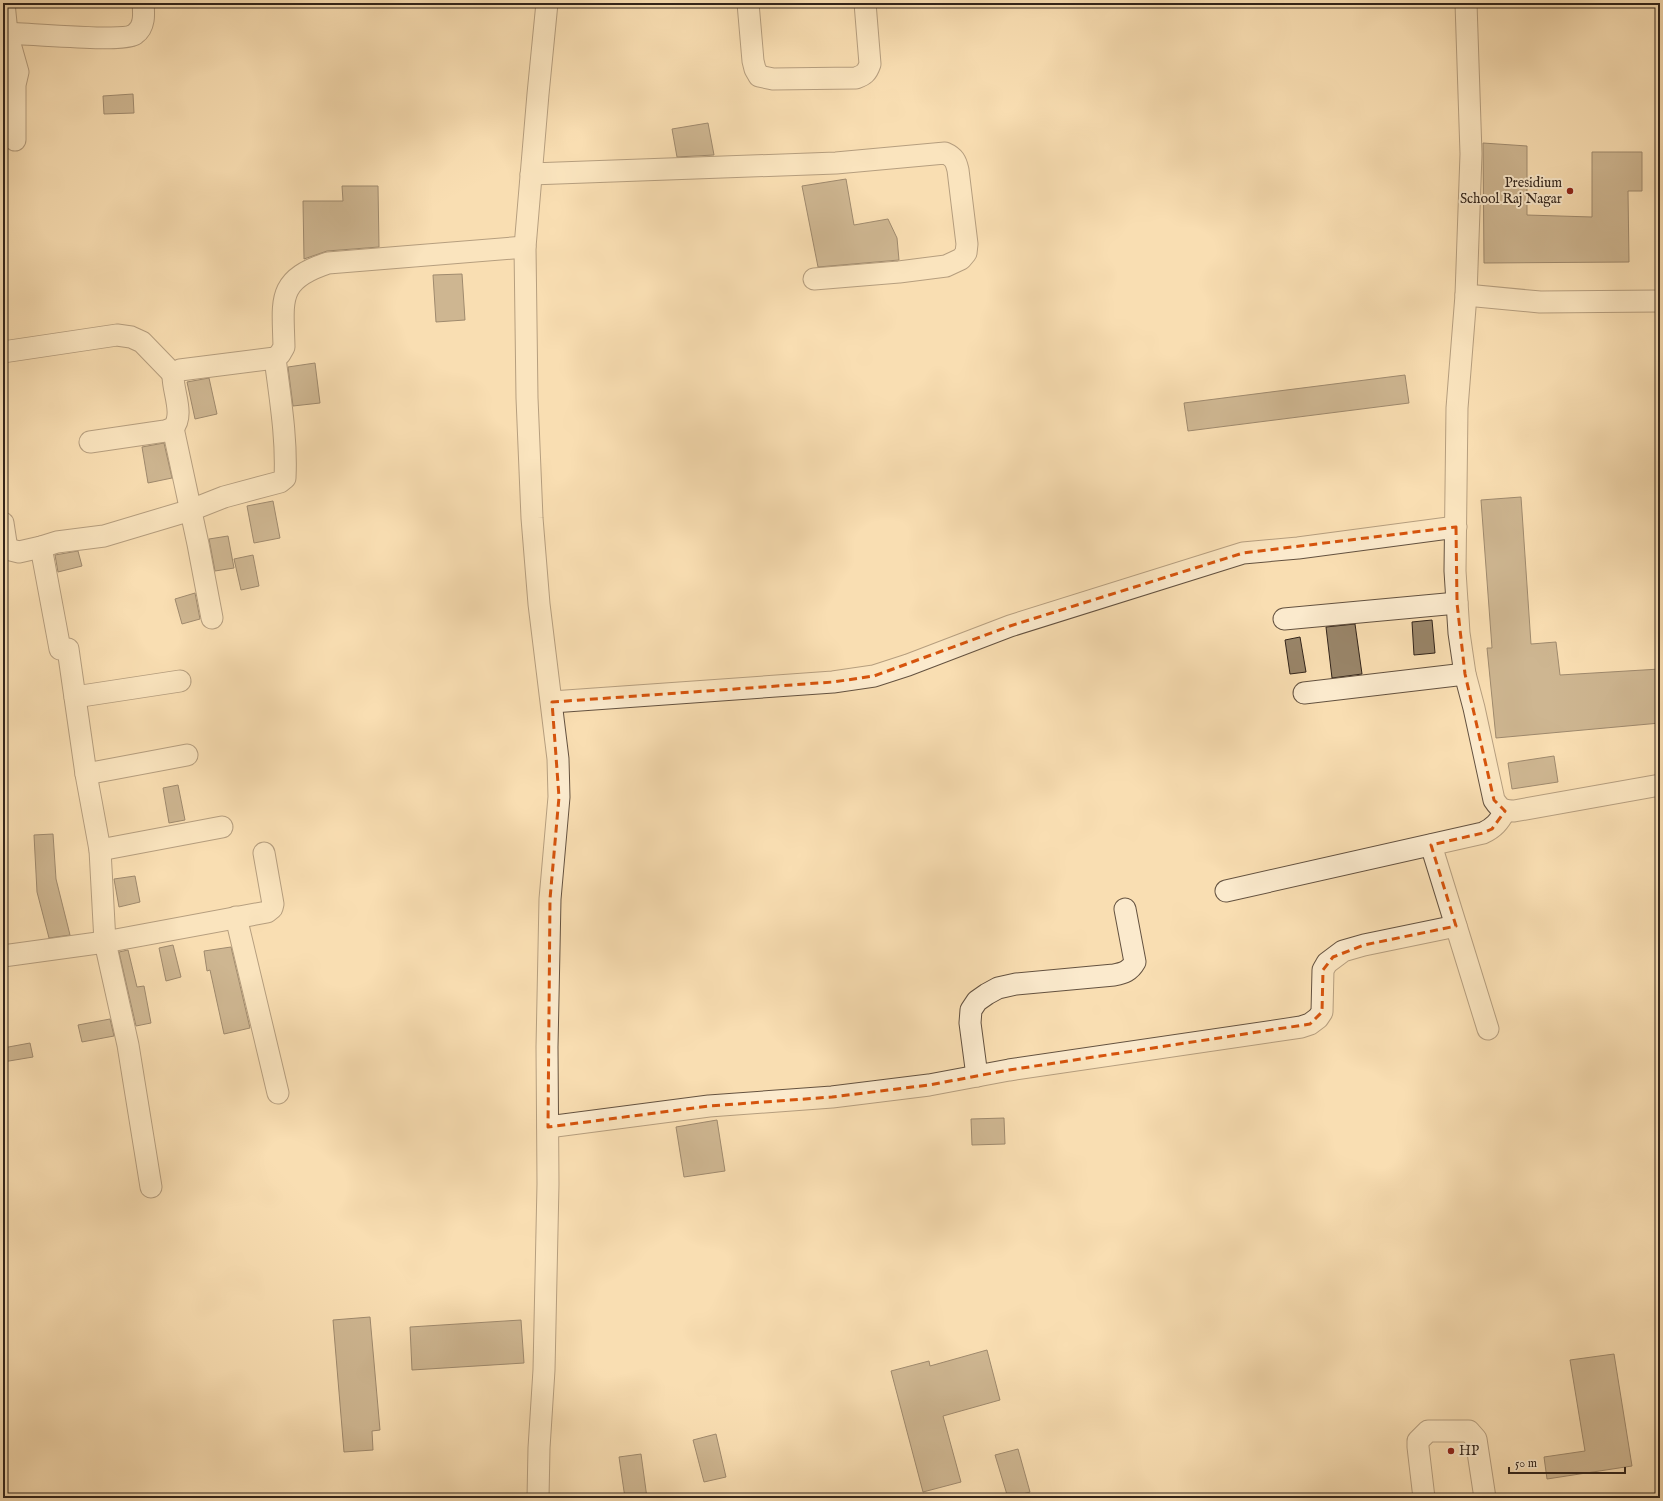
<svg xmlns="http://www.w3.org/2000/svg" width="1663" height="1501" font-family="'IM FELL English',serif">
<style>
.building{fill:#998569;stroke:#32241a}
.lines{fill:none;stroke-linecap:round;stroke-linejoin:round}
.minor-casing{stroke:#645240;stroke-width:23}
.minor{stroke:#fbeacd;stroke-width:21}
.marked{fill:none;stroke:#d6540d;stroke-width:3;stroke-dasharray:8 5;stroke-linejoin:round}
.poi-dot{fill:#8f2418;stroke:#fbeacd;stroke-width:1.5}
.labels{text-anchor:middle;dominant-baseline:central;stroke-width:4;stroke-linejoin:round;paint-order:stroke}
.poi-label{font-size:14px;fill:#32241a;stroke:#fbeacd;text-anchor:end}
</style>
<rect width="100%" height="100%" fill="#f9deb2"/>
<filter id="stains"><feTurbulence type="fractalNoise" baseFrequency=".005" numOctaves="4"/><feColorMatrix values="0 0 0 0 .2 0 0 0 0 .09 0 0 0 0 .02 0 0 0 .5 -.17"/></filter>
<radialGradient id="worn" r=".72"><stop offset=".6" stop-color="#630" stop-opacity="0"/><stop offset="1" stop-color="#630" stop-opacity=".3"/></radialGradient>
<g class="building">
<path d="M 133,94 L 134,113 L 104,114 L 103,96 Z"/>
<path d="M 708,123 L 714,155 L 677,157 L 672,129 Z"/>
<path d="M 1483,143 L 1527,146 L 1527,215 L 1592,217 L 1592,152 L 1642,152 L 1642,191 L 1628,191 L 1629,262 L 1484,263 Z"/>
<path d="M 846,179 L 854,225 L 888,219 L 897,238 L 899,260 L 818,267 L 802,186 Z"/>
<path d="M 342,186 L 378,186 L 379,247 L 327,251 L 304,259 L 303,201 L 343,201 Z"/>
<path d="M 462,274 L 465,320 L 436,322 L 433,275 Z"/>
<path d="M 315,363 L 320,403 L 293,406 L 288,367 Z"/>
<path d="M 1405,375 L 1409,403 L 1188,431 L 1184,403 Z"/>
<path d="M 209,378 L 217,414 L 195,419 L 187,382 Z"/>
<path d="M 164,443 L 172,478 L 148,483 L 142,447 Z"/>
<path d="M 1521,497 L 1531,644 L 1556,642 L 1560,675 L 1660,669 L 1660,723 L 1496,738 L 1487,648 L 1492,648 L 1481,500 Z"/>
<path d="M 273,501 L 280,538 L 254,543 L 247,506 Z"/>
<path d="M 228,536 L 234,568 L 215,571 L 209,539 Z"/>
<path d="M 78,551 L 82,566 L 58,572 L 55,555 Z"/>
<path d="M 253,555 L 259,586 L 241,590 L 234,559 Z"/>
<path d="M 195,593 L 200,619 L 182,624 L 175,599 Z"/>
<path d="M 1432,620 L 1435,653 L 1414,655 L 1412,622 Z"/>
<path d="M 1355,624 L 1362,674 L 1332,678 L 1326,627 Z"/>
<path d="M 1300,637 L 1306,672 L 1290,674 L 1285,640 Z"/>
<path d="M 1554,756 L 1558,782 L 1512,789 L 1508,763 Z"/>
<path d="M 178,785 L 185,820 L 169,823 L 163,788 Z"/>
<path d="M 53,834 L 56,879 L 70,935 L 49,938 L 37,892 L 34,835 Z"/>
<path d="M 135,876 L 140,902 L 119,907 L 114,879 Z"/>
<path d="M 173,945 L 181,977 L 166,981 L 159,948 Z"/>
<path d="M 231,947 L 250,1028 L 224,1034 L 210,970 L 207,971 L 204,951 Z"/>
<path d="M 128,950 L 137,987 L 144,986 L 151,1023 L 136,1026 L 119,952 Z"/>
<path d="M 110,1019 L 114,1036 L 82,1042 L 78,1025 Z"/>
<path d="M 30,1043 L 33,1057 L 3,1062 L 3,1048 Z"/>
<path d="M 1004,1118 L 1005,1144 L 972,1145 L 971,1119 Z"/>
<path d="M 717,1120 L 725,1171 L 684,1177 L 676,1127 Z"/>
<path d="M 370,1317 L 380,1430 L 372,1431 L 373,1450 L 344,1452 L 333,1320 Z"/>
<path d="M 521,1320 L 524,1363 L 412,1370 L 410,1327 Z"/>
<path d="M 987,1350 L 1000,1400 L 943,1416 L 961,1482 L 923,1492 L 891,1371 L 929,1361 L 930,1366 Z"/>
<path d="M 1614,1354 L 1632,1466 L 1547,1479 L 1544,1457 L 1585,1451 L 1570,1360 Z"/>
<path d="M 716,1434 L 726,1477 L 704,1482 L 693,1440 Z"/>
<path d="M 1018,1449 L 1030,1492 L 1008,1498 L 995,1455 Z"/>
<path d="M 641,1454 L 647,1498 L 625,1498 L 619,1457 Z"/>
</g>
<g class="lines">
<defs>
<g id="minor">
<path d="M 4,3 L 7,33 L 18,72 L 15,85 L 15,140"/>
<path d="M 748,3 L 753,61 L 755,69 L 759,76 L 773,79 L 856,78 C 864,75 867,73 870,64 L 865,3"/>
<path d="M 1466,3 L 1471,154 L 1466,295 L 1457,408 L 1455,571 L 1459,633 L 1465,674 L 1474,708 L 1494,800 C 1500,809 1503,811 1514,811 L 1660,785"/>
<path d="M 3,33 C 24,33 124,43 135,34 C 145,27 144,14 143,3"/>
<path d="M 531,174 L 836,163 L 945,153 C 954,157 956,161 958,170 L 967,244 L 966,253 L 961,259 L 946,266 L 899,272 L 814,279"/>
<path d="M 1466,295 L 1540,302 L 1660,301"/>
<path d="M 3,352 L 117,335 L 131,337 L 142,342 L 173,374"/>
<path d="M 173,428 L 198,544 L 212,618"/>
<path d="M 90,442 L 165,431 L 173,428 C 185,415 172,390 173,374 L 180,370 L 275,358 L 280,354 L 284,347 C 283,300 276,280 328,263 L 525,247"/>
<path d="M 3,523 L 7,549"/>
<path d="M 41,547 L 60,649"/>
<path d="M 3,548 L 19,552 L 41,547 L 57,542 L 104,536 L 191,510 L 224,497 L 280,482 L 285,478 C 287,438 280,398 275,358"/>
<path d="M 1284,619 L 1457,603"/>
<path d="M 68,649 L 86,774 L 100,850 L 105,942 L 128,1045 L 151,1187"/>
<path d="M 1304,693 L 1465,674"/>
<path d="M 75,697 L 180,681"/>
<path d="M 552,702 L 833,682 L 874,676 L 908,665 L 1010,626 L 1243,553 L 1298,548 L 1456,527"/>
<path d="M 86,774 L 187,755"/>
<path d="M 1431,845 L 1488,1029"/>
<path d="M 100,850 L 222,827"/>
<path d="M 1226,891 L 1483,833 C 1494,828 1499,822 1505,811"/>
<path d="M 236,917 L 278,1093"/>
<path d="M 3,956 L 105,942 L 267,912 L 272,908 L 273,904 L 264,853"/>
<path d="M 977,1076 L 970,1023 L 971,1010 L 977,1001 L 987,994 L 998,988 L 1016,984 L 1114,975 C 1124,973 1130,971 1135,962 L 1125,909"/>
<path d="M 548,1127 L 709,1106 L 832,1097 L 929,1085 L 1009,1070 L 1301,1027 L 1310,1024 L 1318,1018 L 1322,1012 L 1323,970 L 1327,963 L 1343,951 L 1364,945 L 1456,926"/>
<path d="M 538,1498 L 539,1448 L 544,1370 L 548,1184 L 547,1047 L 550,899 L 559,797 L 558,759 L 539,604 L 532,518 L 527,398 L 525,247 L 538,94 L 547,3"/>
<path d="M 1424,1498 L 1418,1447 L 1418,1441 L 1428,1431 L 1469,1431 L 1476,1439 L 1485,1498"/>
</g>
</defs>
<use href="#minor" class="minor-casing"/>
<use href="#minor" class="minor"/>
</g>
<path d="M0 0H1663V1501H0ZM 1456,527 L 1457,603 L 1465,674 L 1494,800 L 1505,811 L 1492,829 L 1483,833 L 1431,845 L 1456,926 L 1364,945 L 1333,957 L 1323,970 L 1322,1012 L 1310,1024 L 1009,1070 L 929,1085 L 832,1097 L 709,1106 L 548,1127 L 550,899 L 559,797 L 552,702 L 833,682 L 874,676 L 1010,626 L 1243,553 Z" fill="#f9deb2" fill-opacity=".55" fill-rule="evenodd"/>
<path class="marked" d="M 1456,527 L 1457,603 L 1465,674 L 1494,800 L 1505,811 L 1492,829 L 1483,833 L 1431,845 L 1456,926 L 1364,945 L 1333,957 L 1323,970 L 1322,1012 L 1310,1024 L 1009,1070 L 929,1085 L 832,1097 L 709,1106 L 548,1127 L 550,899 L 559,797 L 552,702 L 833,682 L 874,676 L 1010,626 L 1243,553 Z"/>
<g class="poi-dot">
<circle cx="1570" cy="191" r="4"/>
<circle cx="1451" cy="1451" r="4"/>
</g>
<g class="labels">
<g class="poi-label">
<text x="1562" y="183">Presidium<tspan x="1562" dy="16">School Raj Nagar</tspan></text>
<text x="1459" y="1451" text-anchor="start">HP</text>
</g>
</g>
<rect width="1663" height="1501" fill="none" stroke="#f9deb2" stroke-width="16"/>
<rect x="4" y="4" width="1655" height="1493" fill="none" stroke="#32241a" stroke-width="2"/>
<rect x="8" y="8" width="1647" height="1485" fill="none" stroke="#32241a"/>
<path d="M1509 1467v6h116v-6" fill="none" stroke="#32241a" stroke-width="2"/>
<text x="1515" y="1467" font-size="12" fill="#32241a" stroke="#fbeacd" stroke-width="3" paint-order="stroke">50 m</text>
<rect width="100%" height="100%" filter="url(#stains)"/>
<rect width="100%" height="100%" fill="url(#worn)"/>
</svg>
